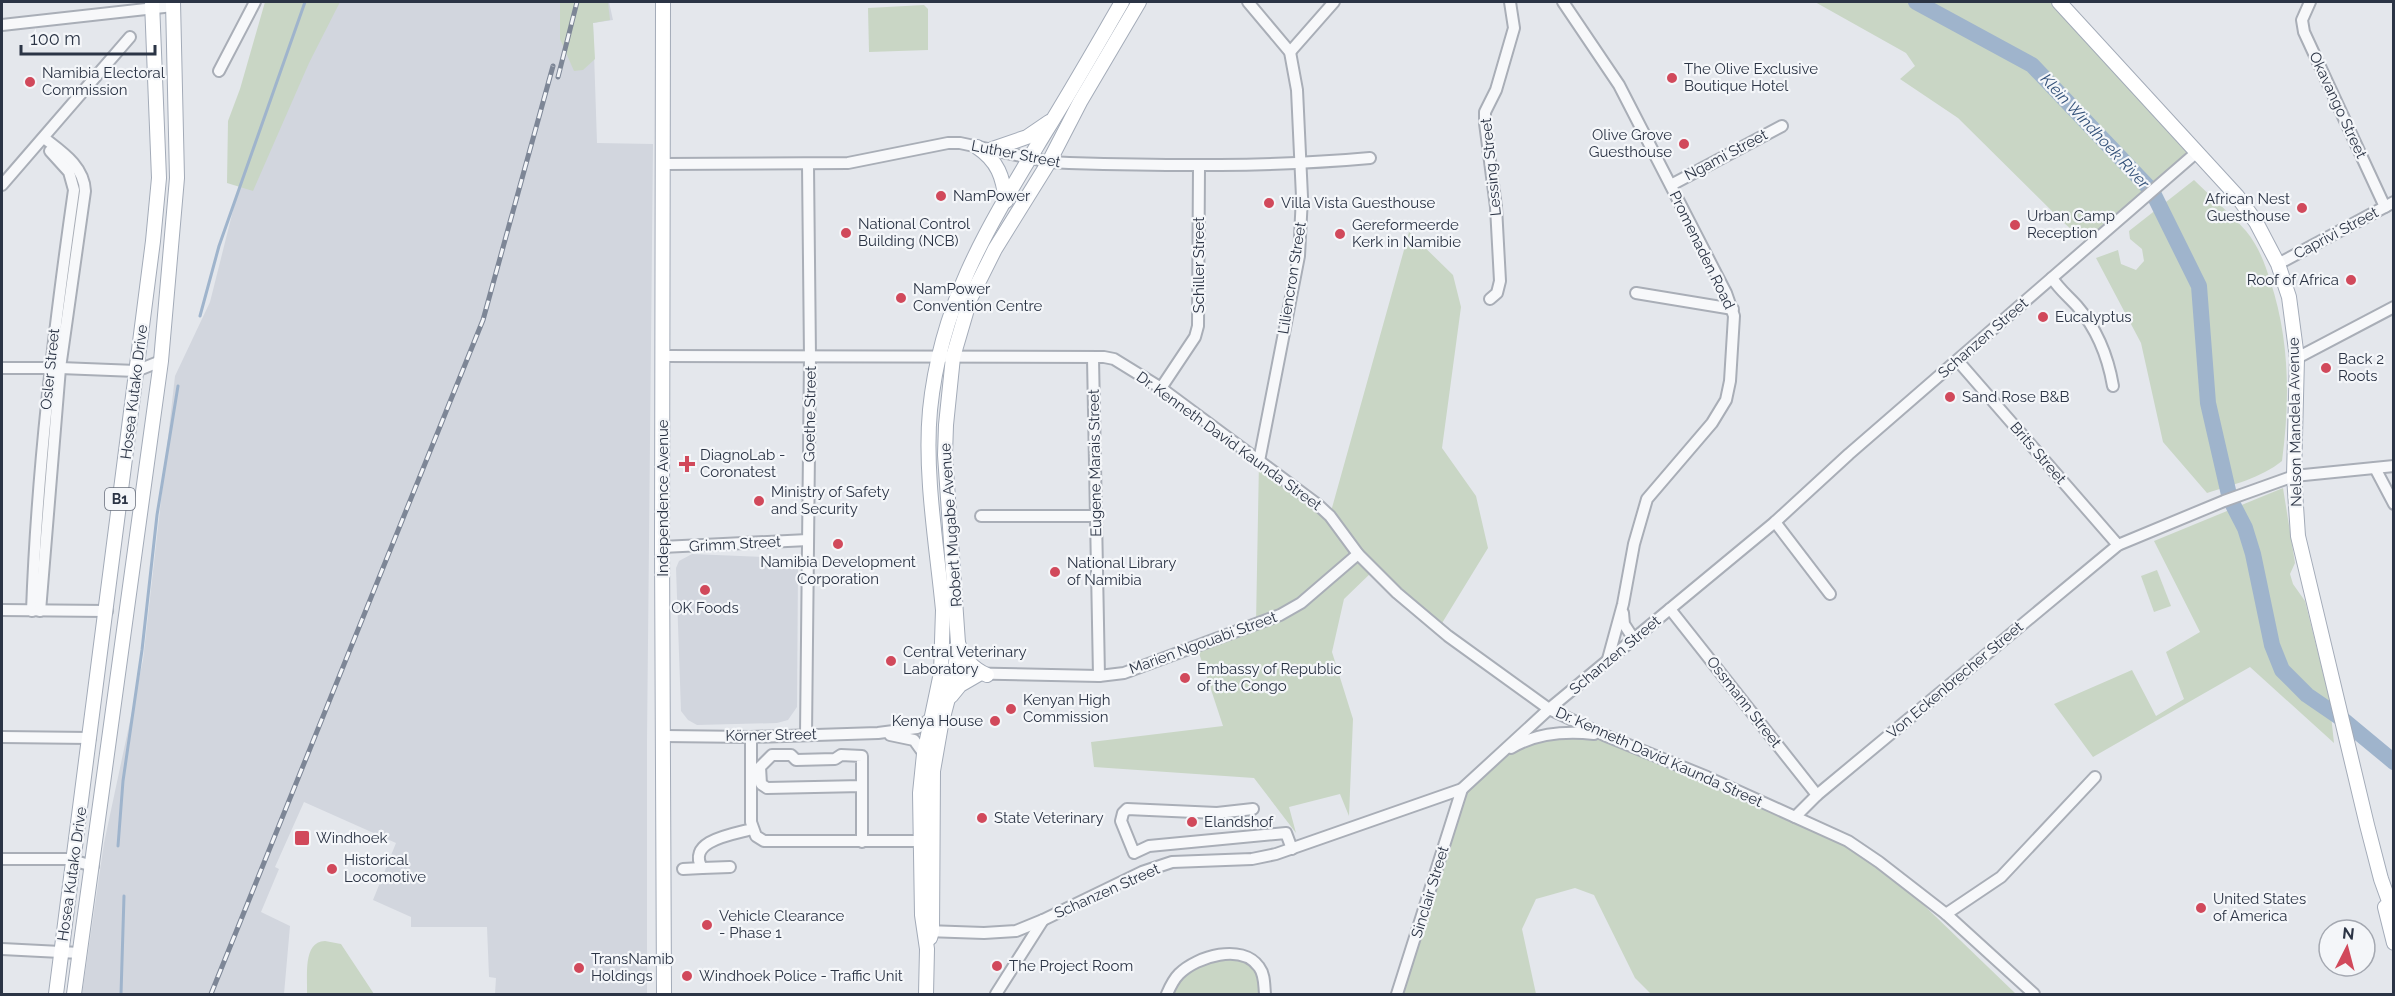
<svg xmlns="http://www.w3.org/2000/svg" width="2395" height="996" font-family="Raleway,sans-serif">
<style>
.built{fill:#d2d6de}
.green{fill:#c9d6c5}
.lines{fill:none;stroke-linecap:round;stroke-linejoin:round}
.stream{stroke:#9fb4cc;stroke-width:3}
.river{stroke:#9fb4cc;stroke-width:16}
.minor-casing{stroke:#a9aeb7;stroke-width:14}
.major-casing{stroke:#a3abb8;stroke-width:16}
.minor{stroke:#f7f8fa;stroke-width:10}
.major{stroke:#fff;stroke-width:14}
.rail-casing{stroke:#7d8696;stroke-width:5}
.rail{stroke:#f4f6f9;stroke-width:3;stroke-dasharray:9;stroke-linecap:butt}
.poi-dot{fill:#d1495b;stroke:#f4f6f9;stroke-width:2}
.labels{text-anchor:middle;dominant-baseline:central;stroke-width:4.5;stroke-linejoin:round;paint-order:stroke}
.shield{fill:#f4f6f9;stroke:#676e7b;stroke-width:1.5}
.shield-label{font-size:14px;font-weight:bold;fill:#2b3445}
.poi-label{font-size:15px;fill:#2b3445;stroke:#f4f6f9;text-anchor:start}
.street-label{font-size:15px;fill:#2b3445;stroke:#f4f6f9}
.water-label{font-size:16px;font-style:italic;fill:#34527a;stroke:#f4f6f9}
</style>
<rect width="100%" height="100%" fill="#e4e7ec"/>
<g class="built">
<path d="M 302,2 L 609,2 L 613,20 L 593,23 L 597,143 L 653,144 L 647,741 L 647,994 L 495,994 L 496,978 L 489,977 L 487,927 L 411,927 L 411,917 L 373,900 L 396,843 L 304,802 L 275,867 L 279,869 L 261,912 L 290,926 L 284,994 L 82,994 L 104,843 L 143,660 L 175,376 L 210,302 L 262,95 Z"/>
<path d="M 692,554 L 788,558 L 795,563 L 798,569 L 797,707 L 788,720 L 777,723 L 697,725 L 688,720 L 681,711 L 676,568 L 679,561 Z"/>
</g>
<g class="green">
<path d="M 265,2 L 340,2 L 309,63 L 253,191 L 227,183 L 228,121 L 240,89 Z"/>
<path d="M 560,2 L 608,2 L 610,20 L 593,23 L 595,59 L 583,70 L 574,71 L 560,39 Z"/>
<path d="M 1815,2 L 2058,2 L 2197,152 L 2090,246 L 2063,222 L 1958,118 L 1900,79 L 1915,66 L 1906,53 Z"/>
<path d="M 924,5 L 928,9 L 928,50 L 869,52 L 868,8 Z"/>
<path d="M 2194,180 C 2211,197 2230,213 2246,231 C 2258,245 2265,264 2270,280 C 2290,340 2290,400 2282,461 C 2261,478 2232,485 2207,493 L 2163,442 L 2141,343 L 2096,258 L 2118,250 L 2121,264 L 2136,270 L 2144,261 L 2142,249 L 2130,239 L 2129,231 Z"/>
<path d="M 1409,232 L 1453,275 L 1461,307 L 1442,448 L 1476,496 L 1488,548 L 1439,628 L 1374,570 L 1344,599 L 1332,652 L 1353,719 L 1349,816 L 1340,794 L 1289,807 L 1296,833 L 1254,778 L 1094,767 L 1091,742 L 1223,726 L 1197,647 L 1256,624 L 1259,461 L 1330,515 Z"/>
<path d="M 2283,488 L 2295,563 L 2290,574 L 2293,584 L 2305,601 L 2329,697 L 2334,743 L 2250,667 L 2093,757 L 2054,704 L 2132,670 L 2156,716 L 2184,699 L 2166,652 L 2200,632 L 2154,541 Z"/>
<path d="M 2157,570 L 2171,606 L 2154,612 L 2141,576 Z"/>
<path d="M 1548,734 L 1604,735 L 1707,777 L 1879,862 L 2015,993 L 2013,994 L 1651,994 L 1635,978 L 1594,895 L 1575,888 L 1536,899 L 1522,929 L 1536,994 L 1397,994 L 1462,789 L 1494,758 Z"/>
<path d="M 325,941 L 341,944 L 374,994 L 307,994 C 308,977 302,942 325,941 Z"/>
<path d="M 1219,956 L 1255,962 L 1265,994 L 1167,994 L 1178,975 Z"/>
</g>
<g class="lines">
<g class="stream">
<path d="M 200,316 L 219,246 L 305,2"/>
<path d="M 118,846 L 123,781 L 142,650 L 157,515 L 178,386"/>
<path d="M 121,994 L 124,896"/>
</g>
<path class="river" d="M 1916,2 L 2032,65 L 2152,191 L 2199,286 L 2208,403 L 2230,499 L 2245,528 L 2253,554 L 2272,645 L 2282,670 L 2307,695 L 2342,719 L 2394,762"/>
<defs>
<g id="minor">
<path d="M 1248,2 L 1290,52 L 1297,90 L 1302,197 L 1299,256 L 1259,461"/>
<path d="M 1563,2 L 1619,85 L 1726,293 L 1734,316 L 1730,381 L 1726,400 L 1712,423 L 1647,499 L 1634,544 L 1623,604 L 1608,659"/>
<path d="M 2310,2 L 2302,20 L 2304,32 L 2385,207"/>
<path d="M 2,25 L 173,6"/>
<path d="M 1290,52 L 1334,2"/>
<path d="M 219,71 L 255,2"/>
<path d="M 664,164 L 848,163 L 948,143 L 960,143 L 1049,162 L 1069,163 C 1170,166 1270,167 1370,158"/>
<path d="M 2,185 L 130,37"/>
<path d="M 1671,185 L 1782,126"/>
<path d="M 2278,264 L 2394,202"/>
<path d="M 2052,278 C 2059,289 2068,296 2077,306 C 2097,329 2108,357 2113,386"/>
<path d="M 1636,293 L 1733,309"/>
<path d="M 1490,299 L 1497,293 L 1500,281 L 1496,207 L 1485,123 L 1485,112 L 1496,90 L 1514,28 L 1510,2"/>
<path d="M 663,356 L 1104,357 L 1114,359 L 1161,388 L 1317,504 L 1330,516 L 1358,554 L 1397,593 L 1448,636 L 1549,709 L 1604,735 L 1707,777 L 1848,841 L 1879,862 L 1946,914 L 2034,994"/>
<path d="M 1093,358 L 1099,676"/>
<path d="M 2297,358 L 2394,307"/>
<path d="M 1958,361 L 2118,545"/>
<path d="M 2,368 L 49,368"/>
<path d="M 60,368 L 136,371 L 161,361"/>
<path d="M 1161,388 L 1195,337 L 1198,326 L 1199,167"/>
<path d="M 2375,468 L 2394,504"/>
<path d="M 981,516 L 1096,516"/>
<path d="M 1775,522 L 1830,594"/>
<path d="M 662,547 L 808,540"/>
<path d="M 1670,609 L 1817,795"/>
<path d="M 2,610 L 107,611"/>
<path d="M 32,611 C 37,470 54,330 74,190 L 69,172 L 50,151"/>
<path d="M 40,611 L 60,368 L 85,191 C 84,166 62,152 44,138"/>
<path d="M 1623,613 L 1624,624 L 1633,638"/>
<path d="M 950,673 L 1099,676 L 1124,673 L 1280,615 L 1301,603 L 1358,554"/>
<path d="M 806,735 L 810,357 L 808,165"/>
<path d="M 890,735 L 914,740 L 924,754"/>
<path d="M 664,736 L 751,737 L 878,733 L 917,728 L 932,718"/>
<path d="M 2,737 L 90,738"/>
<path d="M 751,737 L 751,822 L 756,836 L 764,841 L 928,841"/>
<path d="M 1511,748 C 1536,733 1566,731 1594,734"/>
<path d="M 862,786 L 767,788 L 761,784 L 760,767 L 772,755 L 791,755 L 796,760 L 835,759 L 841,755 L 862,756 L 862,842"/>
<path d="M 1253,809 L 1217,813 L 1127,809 L 1123,813 L 1121,821 L 1134,853 L 1149,846 L 1286,833 L 1292,849"/>
<path d="M 1795,817 L 1817,795 L 2118,545 L 2224,501 L 2294,476 L 2394,466"/>
<path d="M 2,859 L 68,859 L 93,866"/>
<path d="M 730,867 L 702,868 C 686,840 735,834 752,829"/>
<path d="M 683,869 L 702,868"/>
<path d="M 1946,914 L 2001,877 L 2095,777"/>
<path d="M 926,931 L 984,933 L 1016,931 L 1043,920 L 1142,872 L 1172,862 L 1252,859 L 1276,854 L 1462,789 L 1549,709 L 1775,522 L 1849,454 L 2197,152"/>
<path d="M 2,949 L 80,953"/>
<path d="M 996,994 L 1043,920"/>
<path d="M 1167,994 C 1170,987 1173,980 1179,974 C 1197,956 1242,943 1259,967 C 1265,975 1264,985 1265,994"/>
<path d="M 1397,994 L 1462,789"/>
</g>
<g id="major">
<path d="M 663,2 L 662,547 L 664,994"/>
<path d="M 2059,2 L 2237,196 L 2256,222 L 2278,264 L 2289,297 L 2297,358 L 2294,476 L 2298,536 L 2367,825 L 2381,879 L 2394,915"/>
<path d="M 977,147 C 998,161 1003,177 1006,201"/>
<path d="M 992,149 L 1027,137 L 1049,122"/>
<path d="M 958,643 C 963,658 973,669 987,675"/>
<path d="M 951,696 L 960,685 L 979,674"/>
<path d="M 2385,907 L 2394,943"/>
<path d="M 930,938 L 932,931 L 933,771 L 941,725 L 955,672 L 958,643 L 945,455 L 946,425 L 953,357 L 970,299 L 995,249 L 1049,162 L 1080,102 L 1139,2"/>
<path d="M 56,994 L 153,241 L 159,178 L 152,2"/>
<path d="M 74,994 L 161,361 L 177,178 L 173,2"/>
<path d="M 926,994 L 927,949 L 922,915 L 920,793 L 924,754 L 941,673 L 943,610 C 937,547 924,474 930,410 C 941,300 990,224 1046,131 C 1072,89 1097,45 1122,2"/>
</g>
</defs>
<use href="#minor" class="minor-casing"/>
<use href="#major" class="major-casing"/>
<use href="#minor" class="minor"/>
<use href="#major" class="major"/>
<defs>
<g id="rail">
<path d="M 558,77 L 577,2"/>
<path d="M 211,994 L 483,320 L 553,66"/>
</g>
</defs>
<use href="#rail" class="rail-casing"/>
<use href="#rail" class="rail"/>
</g>
<g class="poi-dot">
<circle cx="1672" cy="78" r="6"/>
<circle cx="30" cy="82" r="6"/>
<circle cx="1684" cy="144" r="6"/>
<circle cx="941" cy="196" r="6"/>
<circle cx="1269" cy="203" r="6"/>
<circle cx="2302" cy="208" r="6"/>
<circle cx="2015" cy="225" r="6"/>
<circle cx="846" cy="233" r="6"/>
<circle cx="1340" cy="234" r="6"/>
<circle cx="2351" cy="280" r="6"/>
<circle cx="901" cy="298" r="6"/>
<circle cx="2043" cy="317" r="6"/>
<circle cx="2326" cy="368" r="6"/>
<circle cx="1950" cy="397" r="6"/>
<path d="M684 455h6v6h6v6h-6v6h-6v-6h-6v-6h6z"/>
<circle cx="759" cy="501" r="6"/>
<circle cx="838" cy="544" r="6"/>
<circle cx="1055" cy="572" r="6"/>
<circle cx="705" cy="590" r="6"/>
<circle cx="891" cy="661" r="6"/>
<circle cx="1185" cy="678" r="6"/>
<circle cx="1011" cy="709" r="6"/>
<circle cx="995" cy="721" r="6"/>
<circle cx="982" cy="818" r="6"/>
<circle cx="1192" cy="822" r="6"/>
<rect x="294" y="830" width="16" height="16" rx="3"/>
<circle cx="332" cy="869" r="6"/>
<circle cx="2201" cy="908" r="6"/>
<circle cx="707" cy="925" r="6"/>
<circle cx="997" cy="966" r="6"/>
<circle cx="579" cy="968" r="6"/>
<circle cx="687" cy="976" r="6"/>
</g>
<g class="labels">
<rect class="shield" x="105" y="488" width="30" height="22" rx="4.5"/>
<g class="shield-label">
<text x="120" y="499">B1</text>
</g>
<g class="poi-label">
<text x="1684" y="69">The Olive Exclusive<tspan x="1684" dy="17">Boutique Hotel</tspan></text>
<text x="42" y="73">Namibia Electoral<tspan x="42" dy="17">Commission</tspan></text>
<text x="1672" y="135" text-anchor="end">Olive Grove<tspan x="1672" dy="17">Guesthouse</tspan></text>
<text x="953" y="196">NamPower</text>
<text x="2290" y="199" text-anchor="end">African Nest<tspan x="2290" dy="17">Guesthouse</tspan></text>
<text x="1281" y="203">Villa Vista Guesthouse</text>
<text x="2027" y="216">Urban Camp<tspan x="2027" dy="17">Reception</tspan></text>
<text x="858" y="224">National Control<tspan x="858" dy="17">Building (NCB)</tspan></text>
<text x="1352" y="225">Gereformeerde<tspan x="1352" dy="17">Kerk in Namibie</tspan></text>
<text x="2339" y="280" text-anchor="end">Roof of Africa</text>
<text x="913" y="289">NamPower<tspan x="913" dy="17">Convention Centre</tspan></text>
<text x="2055" y="317">Eucalyptus</text>
<text x="2338" y="359">Back 2<tspan x="2338" dy="17">Roots</tspan></text>
<text x="1962" y="397">Sand Rose B&amp;B</text>
<text x="700" y="455">DiagnoLab -<tspan x="700" dy="17">Coronatest</tspan></text>
<text x="771" y="492">Ministry of Safety<tspan x="771" dy="17">and Security</tspan></text>
<text x="838" y="562" text-anchor="middle">Namibia Development<tspan x="838" dy="17">Corporation</tspan></text>
<text x="1067" y="563">National Library<tspan x="1067" dy="17">of Namibia</tspan></text>
<text x="705" y="608" text-anchor="middle">OK Foods</text>
<text x="903" y="652">Central Veterinary<tspan x="903" dy="17">Laboratory</tspan></text>
<text x="1197" y="669">Embassy of Republic<tspan x="1197" dy="17">of the Congo</tspan></text>
<text x="1023" y="700">Kenyan High<tspan x="1023" dy="17">Commission</tspan></text>
<text x="983" y="721" text-anchor="end">Kenya House</text>
<text x="994" y="818">State Veterinary</text>
<text x="1204" y="822">Elandshof</text>
<text x="316" y="838">Windhoek</text>
<text x="344" y="860">Historical<tspan x="344" dy="17">Locomotive</tspan></text>
<text x="2213" y="899">United States<tspan x="2213" dy="17">of America</tspan></text>
<text x="719" y="916">Vehicle Clearance<tspan x="719" dy="17">- Phase 1</tspan></text>
<text x="591" y="959">TransNamib<tspan x="591" dy="17">Holdings</tspan></text>
<text x="1009" y="966">The Project Room</text>
<text x="699" y="976">Windhoek Police - Traffic Unit</text>
</g>
<g class="street-label">
<text transform="translate(2338 105) rotate(65)">Okavango Street</text>
<text transform="translate(1016 154) rotate(11)">Luther Street</text>
<text transform="translate(1726 155) rotate(-28)">Ngami Street</text>
<text transform="translate(1491 167) rotate(-96)">Lessing Street</text>
<text transform="translate(2336 233) rotate(-28)">Caprivi Street</text>
<text transform="translate(1702 250) rotate(64)">Promenaden Road</text>
<text transform="translate(1199 265) rotate(-90)">Schiller Street</text>
<text transform="translate(1292 278) rotate(-81)">Liliencron Street</text>
<text transform="translate(1983 338) rotate(-41)">Schanzen Street</text>
<text transform="translate(50 369) rotate(-84)">Osler Street</text>
<text transform="translate(134 392) rotate(-83)">Hosea Kutako Drive</text>
<text transform="translate(810 414) rotate(-89)">Goethe Street</text>
<text transform="translate(2295 422) rotate(-91)">Nelson Mandela Avenue</text>
<text transform="translate(1229 441) rotate(36)">Dr. Kenneth David Kaunda Street</text>
<text transform="translate(2038 453) rotate(49)">Brits Street</text>
<text transform="translate(1095 463) rotate(-91)">Eugene Marais Street</text>
<text transform="translate(663 498) rotate(-90)">Independence Avenue</text>
<text transform="translate(951 525) rotate(-94)">Robert Mugabe Avenue</text>
<text transform="translate(735 544) rotate(-3)">Grimm Street</text>
<text transform="translate(1203 643) rotate(-20)">Marien Ngouabi Street</text>
<text transform="translate(1615 655) rotate(-40)">Schanzen Street</text>
<text transform="translate(1955 680) rotate(-40)">Von Eckenbrecher Street</text>
<text transform="translate(1744 702) rotate(52)">Ossmann Street</text>
<text transform="translate(771 735) rotate(-1)">Körner Street</text>
<text transform="translate(1659 757) rotate(24)">Dr. Kenneth David Kaunda Street</text>
<text transform="translate(72 874) rotate(-82)">Hosea Kutako Drive</text>
<text transform="translate(1107 891) rotate(-24)">Schanzen Street</text>
<text transform="translate(1430 892) rotate(-73)">Sinclair Street</text>
</g>
<g class="water-label">
<text transform="translate(2095 131) rotate(47)">Klein Windhoek River</text>
</g>
</g>
<rect width="2395" height="996" fill="none" stroke="#2b3445" stroke-width="6"/>
<g transform="translate(2347 948) rotate(6)"><circle r="28" fill="#f4f6f9" stroke="#a4a8b1" stroke-width="1.5"/>
<path d="M0-4.5L10 22L0 15L-10 22Z" fill="#d1495b"/>
<text y="-9" font-size="16" font-weight="bold" text-anchor="middle" fill="#2b3445">N</text>
</g>
<path d="M21 45v9h134v-9" fill="none" stroke="#2b3445" stroke-width="3"/>
<text x="30" y="45" font-size="18" fill="#2b3445" stroke="#f4f6f9" stroke-width="4.5" paint-order="stroke">100 m</text>
</svg>
